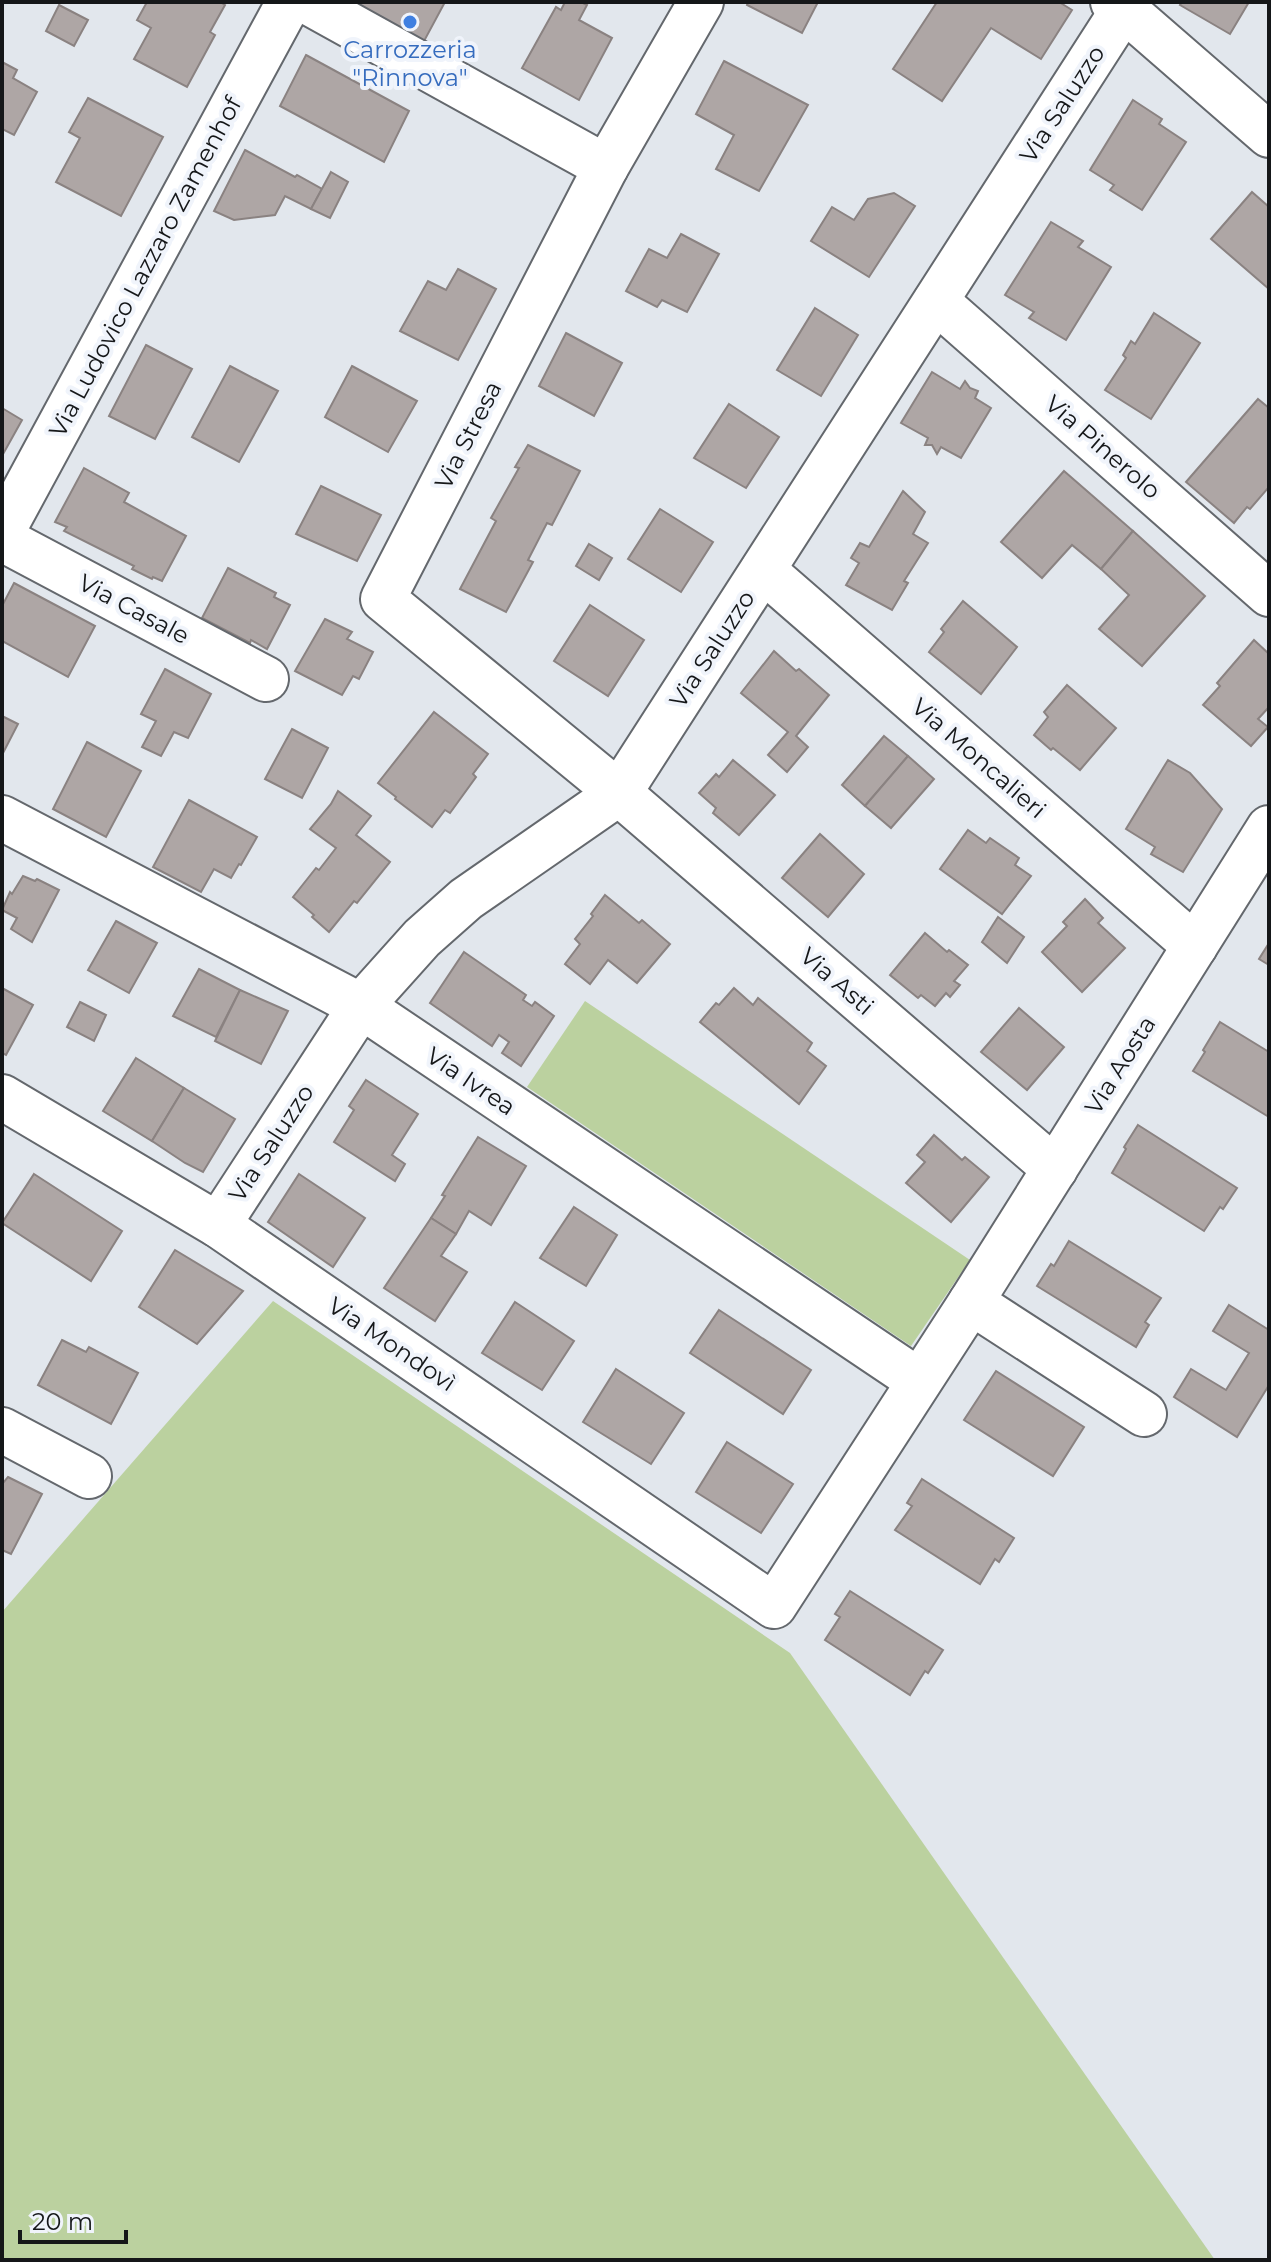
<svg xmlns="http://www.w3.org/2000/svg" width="1271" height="2262" font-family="Montserrat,sans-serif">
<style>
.green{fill:#bbd19f}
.building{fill:#aea6a5;stroke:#8a8281;stroke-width:2}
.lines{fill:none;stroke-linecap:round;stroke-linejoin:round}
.minor-casing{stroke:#64686d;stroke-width:48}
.minor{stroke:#fff;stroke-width:44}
.shop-dot{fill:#3f7fe0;stroke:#f0f4fb;stroke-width:3}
.labels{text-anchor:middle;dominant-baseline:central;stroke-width:8;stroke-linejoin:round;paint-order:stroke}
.shop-label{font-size:24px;fill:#366cbe;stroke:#f0f4fb}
.street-label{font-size:24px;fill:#151719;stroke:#f0f4fb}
</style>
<rect width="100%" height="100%" fill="#e2e7ed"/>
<g class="green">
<path d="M 585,1001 L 970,1260 L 911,1346 L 527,1087 Z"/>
<path d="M 273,1301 L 790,1653 L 1215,2260 L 2,2260 L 2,1612 Z"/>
</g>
<g class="building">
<path d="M 147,2 L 220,2 L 225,5 L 210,32 L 215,35 L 187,87 L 134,59 L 151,28 L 137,20 Z"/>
<path d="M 350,2 L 445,2 L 423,43 Z"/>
<path d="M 565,2 L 581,2 L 587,5 L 579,20 L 612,38 L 579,100 L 522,68 L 556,7 L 561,10 Z"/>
<path d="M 748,2 L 818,2 L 802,33 L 747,5 Z"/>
<path d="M 937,2 L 1059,2 L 1072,10 L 1041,59 L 991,28 L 942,101 L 893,69 Z"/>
<path d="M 1182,2 L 1249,2 L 1230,34 L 1180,5 Z"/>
<path d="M 59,5 L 88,20 L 74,46 L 46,31 Z"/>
<path d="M 306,55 L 409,111 L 384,162 L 280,106 Z"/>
<path d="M 724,61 L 808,105 L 759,191 L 716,169 L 734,135 L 696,114 Z"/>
<path d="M 2,62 L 17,70 L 13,78 L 37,92 L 14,135 L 2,129 Z"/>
<path d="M 88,98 L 163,137 L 121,216 L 56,182 L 80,138 L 69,132 Z"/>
<path d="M 1133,100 L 1162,119 L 1159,124 L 1186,142 L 1142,210 L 1110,190 L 1114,185 L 1090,170 Z"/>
<path d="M 245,150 L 295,177 L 297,175 L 322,189 L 311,209 L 285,196 L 275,215 L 234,220 L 214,211 Z"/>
<path d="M 331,172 L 348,182 L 330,218 L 311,209 Z"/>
<path d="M 1252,192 L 1269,207 L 1269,289 L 1211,239 Z"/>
<path d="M 894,193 L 915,206 L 869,277 L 811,241 L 832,207 L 854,220 L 868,199 Z"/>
<path d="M 1051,222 L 1083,241 L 1078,247 L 1111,267 L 1066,340 L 1029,318 L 1034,312 L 1005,295 Z"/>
<path d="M 681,234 L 719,254 L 687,312 L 662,300 L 657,307 L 626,291 L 649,249 L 667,258 Z"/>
<path d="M 458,269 L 496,289 L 458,360 L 400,331 L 428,281 L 446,290 Z"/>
<path d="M 815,308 L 858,335 L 821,396 L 777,370 Z"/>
<path d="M 1154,313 L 1200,343 L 1151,419 L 1105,390 L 1126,358 L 1123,355 L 1131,341 L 1135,344 Z"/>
<path d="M 566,333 L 622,363 L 594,416 L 539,386 Z"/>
<path d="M 146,345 L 192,369 L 155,439 L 109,416 Z"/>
<path d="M 230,366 L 278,391 L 239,462 L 192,437 Z"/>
<path d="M 352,366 L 417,401 L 388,452 L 325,417 Z"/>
<path d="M 932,372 L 960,389 L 965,381 L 970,388 L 978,391 L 975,398 L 991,408 L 961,458 L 941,447 L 937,454 L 932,445 L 925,445 L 928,438 L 901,423 Z"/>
<path d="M 1258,399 L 1269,408 L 1269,487 L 1250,509 L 1247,507 L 1234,523 L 1186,482 Z"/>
<path d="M 729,404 L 779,437 L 746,488 L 694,458 Z"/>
<path d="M 2,408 L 22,420 L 2,456 Z"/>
<path d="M 528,445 L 580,471 L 552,525 L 547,523 L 528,560 L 533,562 L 506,612 L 460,589 L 496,521 L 491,518 L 519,468 L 515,467 Z"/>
<path d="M 84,468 L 129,493 L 124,502 L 186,536 L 162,581 L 153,577 L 152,579 L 132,569 L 134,566 L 64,531 L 67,527 L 55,522 Z"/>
<path d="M 1064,471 L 1133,531 L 1101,569 L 1072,545 L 1042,578 L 1001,542 Z"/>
<path d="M 321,486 L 381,515 L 357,561 L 296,534 Z"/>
<path d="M 903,491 L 925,512 L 913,534 L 928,543 L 904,581 L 908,583 L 892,610 L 846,585 L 859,563 L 851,558 L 860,543 L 869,547 Z"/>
<path d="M 660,509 L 713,542 L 681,592 L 628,559 Z"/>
<path d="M 1133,531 L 1205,596 L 1142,666 L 1099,629 L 1129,595 L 1101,569 Z"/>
<path d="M 589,544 L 612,558 L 599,580 L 576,566 Z"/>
<path d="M 228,568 L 276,593 L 274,597 L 290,605 L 267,649 L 251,640 L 250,643 L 202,618 Z"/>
<path d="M 14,583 L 95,626 L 68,677 L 2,641 L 2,606 Z"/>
<path d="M 963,601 L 1017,647 L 981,694 L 929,652 L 944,632 L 941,629 Z"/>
<path d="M 590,605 L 644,640 L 608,696 L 554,661 Z"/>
<path d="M 325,619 L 352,632 L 347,639 L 373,652 L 359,679 L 353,676 L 342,695 L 295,671 Z"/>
<path d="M 1254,640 L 1269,654 L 1269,707 L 1258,719 L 1268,727 L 1251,746 L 1203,705 L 1220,686 L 1217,683 Z"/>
<path d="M 774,651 L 796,671 L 799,669 L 829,695 L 796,736 L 808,747 L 787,772 L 768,755 L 788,732 L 741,693 Z"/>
<path d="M 165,669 L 211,694 L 188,738 L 174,732 L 161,756 L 142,747 L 156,721 L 141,714 Z"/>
<path d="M 1067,685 L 1116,728 L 1080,770 L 1053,748 L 1051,750 L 1034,735 L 1048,717 L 1044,712 Z"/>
<path d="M 434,712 L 488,754 L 473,774 L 476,777 L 450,813 L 445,810 L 432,827 L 395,799 L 396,797 L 378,783 Z"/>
<path d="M 2,716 L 18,724 L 2,755 Z"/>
<path d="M 292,729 L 328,748 L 302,798 L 265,779 Z"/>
<path d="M 884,736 L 908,756 L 865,806 L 842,785 Z"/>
<path d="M 87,742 L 141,771 L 106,837 L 53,809 Z"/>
<path d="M 908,756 L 934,779 L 891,828 L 865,806 Z"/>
<path d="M 733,760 L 775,795 L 739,835 L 713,813 L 716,808 L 699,793 L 716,774 L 719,777 Z"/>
<path d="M 1168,760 L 1190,773 L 1222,809 L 1183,872 L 1151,854 L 1155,847 L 1126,829 Z"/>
<path d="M 338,791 L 371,816 L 356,835 L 390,862 L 357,903 L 354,901 L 329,932 L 312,917 L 314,915 L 293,897 L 316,868 L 319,870 L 336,848 L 310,829 L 331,804 Z"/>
<path d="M 189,800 L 257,837 L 241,865 L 239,864 L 231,878 L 214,869 L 201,892 L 153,867 Z"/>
<path d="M 968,830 L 986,843 L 990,838 L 1019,858 L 1015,865 L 1031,876 L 1002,914 L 940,869 Z"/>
<path d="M 820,834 L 864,874 L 828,917 L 782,878 Z"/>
<path d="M 23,876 L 35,881 L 37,879 L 59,890 L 32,942 L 11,929 L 17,918 L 2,910 L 10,892 L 12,894 Z"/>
<path d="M 605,895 L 639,923 L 642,920 L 670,944 L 637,983 L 608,960 L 590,984 L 565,964 L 580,944 L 575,939 L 593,916 L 591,914 Z"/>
<path d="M 1085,899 L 1103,918 L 1098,923 L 1125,948 L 1082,992 L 1042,952 L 1067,926 L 1063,922 Z"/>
<path d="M 998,917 L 1024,937 L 1007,963 L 982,942 Z"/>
<path d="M 116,921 L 157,943 L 129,993 L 88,970 Z"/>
<path d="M 925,933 L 947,952 L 949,950 L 968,965 L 954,981 L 960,985 L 950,997 L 946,993 L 935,1006 L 921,995 L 918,998 L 890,975 Z"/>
<path d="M 1269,943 L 1269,965 L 1259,959 Z"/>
<path d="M 464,952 L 526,995 L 523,1000 L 532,1006 L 535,1002 L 554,1016 L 521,1066 L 502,1053 L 509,1042 L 499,1035 L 492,1046 L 430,1003 Z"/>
<path d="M 199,969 L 240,990 L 216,1037 L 173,1016 Z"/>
<path d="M 2,988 L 33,1005 L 6,1055 L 2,1053 Z"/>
<path d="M 734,988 L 753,1005 L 758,998 L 812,1043 L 807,1051 L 826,1066 L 799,1104 L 700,1022 L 716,1003 L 719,1005 Z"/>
<path d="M 240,990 L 288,1011 L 261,1064 L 215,1041 Z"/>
<path d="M 80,1002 L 106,1015 L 94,1041 L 67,1027 Z"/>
<path d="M 1019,1008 L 1064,1047 L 1027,1090 L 981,1052 Z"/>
<path d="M 1220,1022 L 1269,1052 L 1269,1117 L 1193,1071 L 1205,1052 L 1203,1050 Z"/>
<path d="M 136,1058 L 184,1088 L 152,1141 L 103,1111 Z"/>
<path d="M 366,1080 L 418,1114 L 392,1155 L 405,1164 L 395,1181 L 334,1142 L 354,1110 L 349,1106 Z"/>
<path d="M 184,1088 L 235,1119 L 203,1172 L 185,1163 L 152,1141 Z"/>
<path d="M 1138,1125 L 1237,1188 L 1223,1209 L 1220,1207 L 1204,1231 L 1112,1173 L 1126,1149 L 1124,1147 Z"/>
<path d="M 934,1135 L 962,1160 L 965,1157 L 989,1177 L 951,1222 L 906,1183 L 925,1162 L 917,1155 Z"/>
<path d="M 478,1137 L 526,1166 L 491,1225 L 469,1211 L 456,1234 L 431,1218 L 445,1196 L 442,1195 Z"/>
<path d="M 34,1174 L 122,1231 L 91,1281 L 2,1223 Z"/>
<path d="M 299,1174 L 365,1218 L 333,1267 L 268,1222 Z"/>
<path d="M 574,1207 L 617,1235 L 586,1286 L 540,1258 Z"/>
<path d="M 431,1218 L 456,1234 L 441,1256 L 467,1272 L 435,1321 L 384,1288 Z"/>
<path d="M 1069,1241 L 1161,1298 L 1145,1322 L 1149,1325 L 1136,1347 L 1037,1286 L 1051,1264 L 1054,1266 Z"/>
<path d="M 175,1250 L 243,1291 L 197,1344 L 139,1307 Z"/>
<path d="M 515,1302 L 574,1341 L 542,1390 L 482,1353 Z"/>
<path d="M 1229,1305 L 1269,1330 L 1269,1385 L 1237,1437 L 1174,1397 L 1191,1369 L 1226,1390 L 1249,1353 L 1213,1331 Z"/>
<path d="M 719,1310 L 811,1370 L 783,1414 L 690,1353 Z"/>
<path d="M 62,1340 L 86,1352 L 89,1347 L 138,1373 L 111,1424 L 38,1385 Z"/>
<path d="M 616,1369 L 684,1413 L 651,1464 L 583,1422 Z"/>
<path d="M 996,1371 L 1084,1427 L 1053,1476 L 964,1420 Z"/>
<path d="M 727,1442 L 793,1484 L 761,1533 L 696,1492 Z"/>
<path d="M 8,1477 L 42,1494 L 11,1554 L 2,1550 L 2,1484 Z"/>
<path d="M 922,1479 L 1014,1538 L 999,1562 L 995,1559 L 980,1584 L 895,1530 L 912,1506 L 907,1503 Z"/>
<path d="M 850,1591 L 943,1650 L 928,1673 L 925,1671 L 910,1695 L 825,1640 L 840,1617 L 835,1614 Z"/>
</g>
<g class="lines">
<defs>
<g id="minor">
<path d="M 308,2 L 606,167"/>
<path d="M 701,2 L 606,167 L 383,599 L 619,793 L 1055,1169"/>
<path d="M 1113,2 L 1124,9 L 1269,135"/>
<path d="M 936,301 L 1269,594"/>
<path d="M 2,532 L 289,2"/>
<path d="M 2,539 L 266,679"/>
<path d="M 763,570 L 1195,946"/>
<path d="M 2,818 L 361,1006 L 919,1381"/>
<path d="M 2,1097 L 218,1225 L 774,1606 L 971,1302 L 1269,828"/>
<path d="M 218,1225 L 361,1006 L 422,938 L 466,899 L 619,793 L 1128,2"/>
<path d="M 971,1302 L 1144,1414"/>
<path d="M 2,1430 L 89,1476"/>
</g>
</defs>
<use href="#minor" class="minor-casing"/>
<use href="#minor" class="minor"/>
</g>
<circle class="shop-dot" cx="410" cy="22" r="8"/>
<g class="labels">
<g class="shop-label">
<text x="410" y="49">Carrozzeria<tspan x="410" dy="28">"Rinnova"</tspan></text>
</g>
<g class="street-label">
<text transform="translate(1062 104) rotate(-57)">Via Saluzzo</text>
<text transform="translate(145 267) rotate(-62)">Via Ludovico Lazzaro Zamenhof</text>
<text transform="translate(468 435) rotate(-63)">Via Stresa</text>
<text transform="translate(1103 447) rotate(41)">Via Pinerolo</text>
<text transform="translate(134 609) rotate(28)">Via Casale</text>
<text transform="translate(712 649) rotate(-57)">Via Saluzzo</text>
<text transform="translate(979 758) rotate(41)">Via Moncalieri</text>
<text transform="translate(837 981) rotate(41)">Via Asti</text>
<text transform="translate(1120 1065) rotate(-58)">Via Aosta</text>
<text transform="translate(471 1081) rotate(34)">Via Ivrea</text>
<text transform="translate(271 1143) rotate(-57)">Via Saluzzo</text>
<text transform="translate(392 1344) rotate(34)">Via Mondovì</text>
</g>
</g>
<rect width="1271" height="2262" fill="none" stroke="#151719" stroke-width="8"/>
<path d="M20 2230v12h106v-12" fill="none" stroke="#151719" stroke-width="4"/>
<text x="32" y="2230" font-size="24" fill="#151719" stroke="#f0f4fb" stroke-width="6" paint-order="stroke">20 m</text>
</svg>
